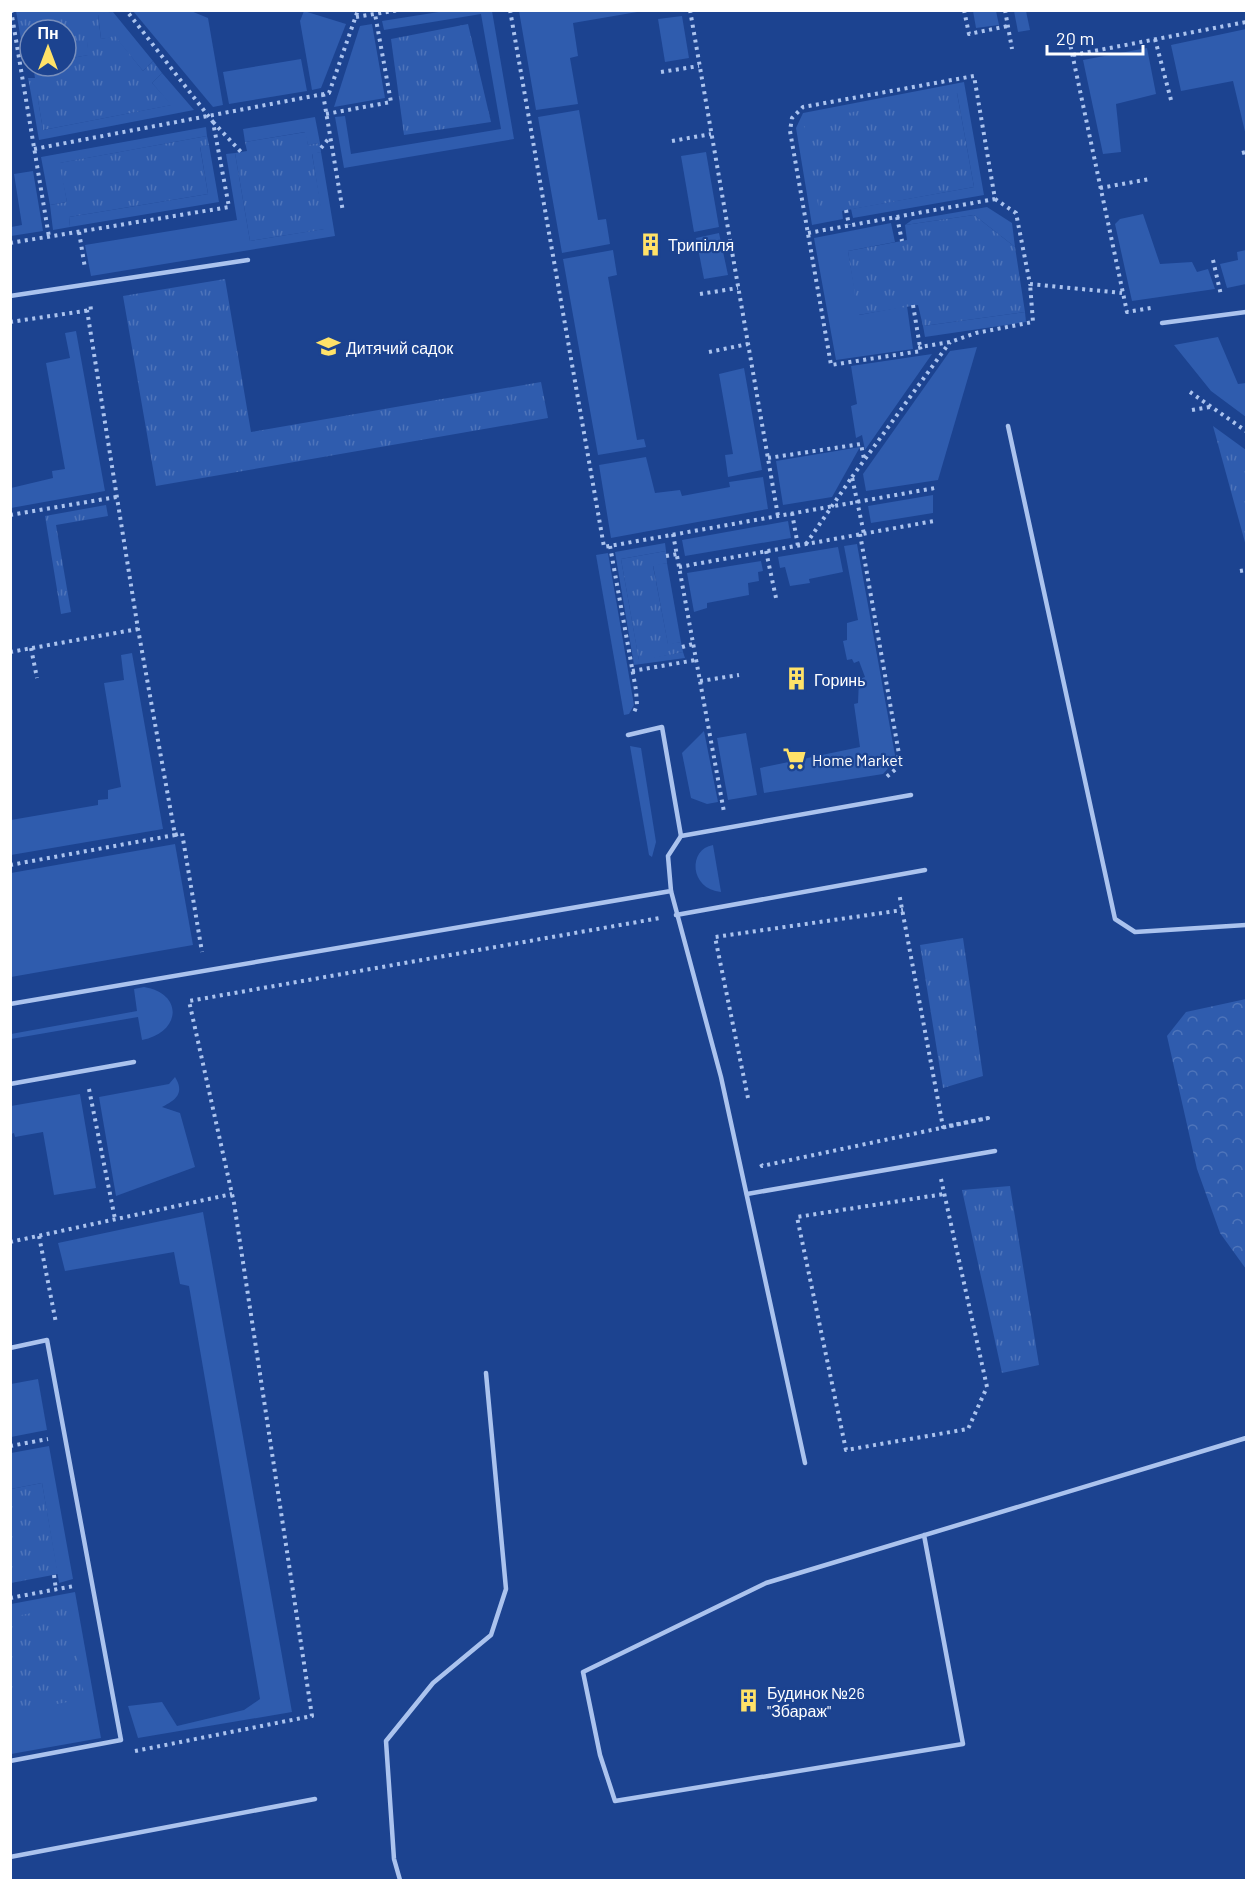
<svg xmlns="http://www.w3.org/2000/svg" width="1257" height="1891" font-family="Barlow,sans-serif">
<style>
.grass{fill:#2f5cae}
.forest{fill:url(#forest-crowns)}
.park{fill:url(#park-tufts)}
.lines{fill:none;stroke-linecap:round;stroke-linejoin:round}
.path{stroke:#abc3ee;stroke-width:4;stroke-dasharray:3 4.5;stroke-linecap:butt}
.service{stroke:#abc3ee;stroke-width:4.5}
.labels{text-anchor:middle;dominant-baseline:central;stroke-width:4.5;stroke-linejoin:round;paint-order:stroke}
.poi-label{font-size:16px;fill:#fff;stroke:#1c4390;text-anchor:start}
</style>
<defs>
<pattern id="forest-crowns" width="20" height="18" patternUnits="userSpaceOnUse" patternTransform="scale(1.5)"><rect width="20" height="18" fill="#2f5cae"/><path d="M2 6a3 3 0 1 1 6 0M12 15a3 3 0 1 1 6 0" fill="none" stroke="#4e74ba"/></pattern>
<pattern id="park-tufts" width="24" height="20" patternUnits="userSpaceOnUse" patternTransform="scale(1.5)"><rect width="24" height="20" fill="#2f5cae"/><path d="M3 7l-1-3M5 7V3M7 7l1-3M15 17l-1-3M17 17v-4M19 17l1-3" fill="none" stroke="#4e74ba"/></pattern>
</defs>
<rect width="100%" height="100%" fill="#1c4390"/>
<g class="grass">
<path d="M 133,11 L 191,11 L 208,18 L 223,105 L 213,107 Z"/>
<path d="M 304,11 L 346,24 L 321,88 L 312,90 L 300,21 Z"/>
<path d="M 445,11 L 492,11 L 514,139 L 344,168 L 335,117 L 345,116 L 351,154 L 501,129 L 481,14 L 384,30 L 382,21 Z"/>
<path d="M 519,11 L 519,10 L 643,11 L 573,23 L 578,56 L 570,58 L 578,104 L 536,110 Z"/>
<path d="M 973,11 L 996,11 L 999,25 L 976,28 Z"/>
<path d="M 1014,11 L 1026,11 L 1030,30 L 1018,32 Z"/>
<path d="M 113,12 L 153,61 L 143,71 L 115,37 L 101,39 L 98,14 Z"/>
<path d="M 682,16 L 689,58 L 665,62 L 658,19 Z"/>
<path d="M 372,24 L 385,98 L 334,107 L 360,26 Z"/>
<path d="M 1246,29 L 1246,136 L 1233,81 L 1181,91 L 1171,45 Z"/>
<path d="M 87,41 L 89,55 L 66,59 L 66,44 Z"/>
<path d="M 1147,48 L 1156,94 L 1116,104 L 1121,152 L 1103,154 L 1083,60 Z"/>
<path d="M 301,59 L 307,91 L 229,104 L 223,72 Z"/>
<path d="M 162,73 L 194,110 L 39,140 L 31,94 L 37,93 L 43,130 L 171,105 L 152,83 Z"/>
<path d="M 964,82 L 984,195 L 853,218 L 851,209 L 974,187 L 957,93 L 820,214 L 842,210 L 843,219 L 812,225 L 796,128 L 803,113 Z"/>
<path d="M 579,110 L 598,220 L 606,219 L 610,244 L 562,253 L 538,117 Z"/>
<path d="M 315,117 L 320,143 L 308,145 L 305,132 L 245,142 L 243,129 Z"/>
<path d="M 206,127 L 207,136 L 60,163 L 67,202 L 50,205 L 41,157 Z"/>
<path d="M 209,145 L 219,202 L 70,227 L 69,217 L 208,194 L 200,146 Z"/>
<path d="M 321,152 L 335,236 L 91,276 L 85,245 L 237,220 L 226,154 L 235,153 L 250,241 L 324,229 L 312,153 Z"/>
<path d="M 706,152 L 719,227 L 694,232 L 681,156 Z"/>
<path d="M 33,171 L 43,231 L 11,236 L 11,227 L 22,225 L 14,174 Z"/>
<path d="M 987,207 L 1012,223 L 1015,247 L 974,215 L 905,225 L 912,220 Z"/>
<path d="M 1143,214 L 1160,264 L 1192,262 L 1197,272 L 1208,269 L 1215,289 L 1132,301 L 1115,224 L 1120,219 Z"/>
<path d="M 891,223 L 895,242 L 848,251 L 859,315 L 907,306 L 913,349 L 836,360 L 814,238 Z"/>
<path d="M 719,233 L 728,275 L 704,279 L 696,238 Z"/>
<path d="M 613,250 L 617,275 L 608,277 L 637,440 L 644,439 L 646,447 L 598,455 L 563,259 Z"/>
<path d="M 1246,250 L 1246,284 L 1227,288 L 1220,264 L 1238,260 L 1237,252 Z"/>
<path d="M 1025,312 L 1026,322 L 925,337 L 923,326 Z"/>
<path d="M 76,331 L 105,491 L 11,508 L 11,488 L 53,478 L 52,471 L 65,469 L 46,363 L 70,358 L 65,333 Z"/>
<path d="M 1218,337 L 1238,384 L 1246,383 L 1246,417 L 1211,391 L 1174,345 Z"/>
<path d="M 977,347 L 938,480 L 866,491 L 863,474 L 950,351 Z"/>
<path d="M 932,354 L 865,450 L 862,435 L 856,438 L 851,406 L 857,404 L 851,366 Z"/>
<path d="M 744,368 L 762,470 L 728,477 L 725,455 L 733,454 L 719,374 Z"/>
<path d="M 860,447 L 832,497 L 783,505 L 776,461 Z"/>
<path d="M 646,457 L 655,493 L 680,490 L 682,496 L 730,487 L 729,482 L 763,477 L 768,509 L 611,538 L 599,465 Z"/>
<path d="M 933,495 L 933,513 L 871,523 L 868,506 Z"/>
<path d="M 788,521 L 791,538 L 685,556 L 682,540 Z"/>
<path d="M 665,543 L 666,551 L 621,559 L 639,660 L 683,652 L 685,658 L 634,665 L 615,552 Z"/>
<path d="M 857,544 L 895,755 L 893,763 L 883,774 L 764,793 L 760,768 L 860,747 L 854,704 L 858,703 L 859,679 L 865,677 L 859,661 L 854,663 L 852,659 L 847,660 L 843,641 L 847,640 L 847,623 L 858,620 L 844,546 Z"/>
<path d="M 838,547 L 843,572 L 809,579 L 810,583 L 790,586 L 785,567 L 780,568 L 778,557 Z"/>
<path d="M 608,553 L 634,705 L 629,714 L 624,715 L 596,555 Z"/>
<path d="M 761,561 L 763,571 L 758,572 L 759,581 L 748,583 L 749,595 L 707,603 L 707,608 L 694,612 L 687,573 Z"/>
<path d="M 667,563 L 681,642 L 668,645 L 653,565 Z"/>
<path d="M 132,653 L 163,829 L 11,855 L 11,820 L 98,805 L 98,800 L 108,799 L 108,790 L 121,787 L 104,683 L 124,680 L 121,655 Z"/>
<path d="M 704,731 L 718,802 L 707,804 L 691,798 L 682,753 Z"/>
<path d="M 746,733 L 757,795 L 728,800 L 717,738 Z"/>
<path d="M 630,746 L 641,748 L 656,842 L 652,857 L 649,855 Z"/>
<path d="M 175,844 L 193,945 L 11,977 L 11,873 Z"/>
<path d="M 713,845 L 721,892 C 689,889 688,849 713,845 Z"/>
<path d="M 144,987 C 185,994 180,1033 142,1040 L 138,1017 L 11,1039 L 11,1034 L 137,1011 L 134,989 Z"/>
<path d="M 175,1077 C 185,1093 176,1100 162,1107 L 180,1113 L 195,1167 L 116,1196 L 99,1097 L 169,1084 Z"/>
<path d="M 80,1094 L 96,1188 L 54,1195 L 43,1132 L 15,1137 L 14,1133 L 11,1134 L 11,1106 Z"/>
<path d="M 203,1212 L 292,1712 L 138,1738 L 128,1706 L 162,1702 L 177,1726 L 244,1710 L 260,1699 L 189,1286 L 180,1284 L 174,1252 L 65,1271 L 58,1243 Z"/>
<path d="M 38,1379 L 47,1430 L 11,1437 L 11,1384 Z"/>
<path d="M 49,1446 L 73,1579 L 59,1583 L 42,1483 L 11,1489 L 11,1453 Z"/>
<path d="M 75,1592 L 101,1738 L 11,1754 L 11,1604 Z"/>
</g>
<path class="forest" d="M 1246,999 L 1246,1269 L 1220,1233 L 1197,1169 L 1167,1036 L 1186,1012 Z"/>
<g class="park">
<path d="M 16,11 L 112,11 L 113,12 L 98,15 L 101,39 L 115,36 L 143,71 L 153,61 L 162,73 L 152,83 L 172,105 L 43,130 L 37,94 L 31,94 L 28,78 L 35,78 L 33,66 L 66,66 L 66,59 L 88,55 L 87,42 L 66,44 L 66,30 L 30,30 L 30,50 L 23,51 Z"/>
<path d="M 468,24 L 491,122 L 404,135 L 391,39 Z"/>
<path d="M 957,93 L 974,187 L 820,215 L 803,121 Z"/>
<path d="M 306,132 L 308,145 L 320,143 L 321,152 L 312,154 L 325,229 L 250,241 L 235,153 L 247,151 L 245,142 Z"/>
<path d="M 207,136 L 209,145 L 200,147 L 208,194 L 69,217 L 70,227 L 53,230 L 50,205 L 67,202 L 59,163 Z"/>
<path d="M 974,215 L 1015,247 L 1025,312 L 923,326 L 918,305 L 858,315 L 848,251 L 907,240 L 905,225 Z"/>
<path d="M 225,279 L 251,432 L 541,382 L 548,418 L 156,486 L 123,296 Z"/>
<path d="M 1213,426 L 1246,450 L 1246,546 Z"/>
<path d="M 106,505 L 108,516 L 56,525 L 71,612 L 61,614 L 45,516 Z"/>
<path d="M 666,551 L 667,563 L 653,566 L 668,644 L 681,642 L 683,652 L 639,661 L 621,559 Z"/>
<path d="M 963,938 L 983,1076 L 943,1088 L 920,945 Z"/>
<path d="M 1010,1186 L 1039,1365 L 1002,1373 L 962,1190 Z"/>
<path d="M 42,1483 L 58,1574 L 11,1583 L 11,1489 Z"/>
<path d="M 68,1606 L 85,1699 L 11,1712 L 11,1617 Z"/>
</g>
<g class="lines">
<g class="path">
<path d="M 11,10 L 49,237"/>
<path d="M 510,10 L 604,547 L 935,488"/>
<path d="M 690,10 L 778,516"/>
<path d="M 964,10 L 969,34 L 1008,26"/>
<path d="M 1005,10 L 1012,49"/>
<path d="M 356,17 L 399,10"/>
<path d="M 1069,39 L 1127,312 L 1151,308"/>
<path d="M 1155,39 L 1171,100"/>
<path d="M 1073,55 L 1246,22"/>
<path d="M 661,72 L 699,66"/>
<path d="M 323,94 L 343,212"/>
<path d="M 326,114 L 391,102 L 375,14"/>
<path d="M 213,122 L 241,152"/>
<path d="M 672,141 L 711,134"/>
<path d="M 321,148 L 330,137"/>
<path d="M 34,149 L 329,93 L 358,10"/>
<path d="M 1242,153 L 1246,152"/>
<path d="M 1100,188 L 1150,179"/>
<path d="M 995,199 L 1016,213 L 1030,284 L 1122,293"/>
<path d="M 846,210 L 849,225"/>
<path d="M 897,217 L 902,241"/>
<path d="M 79,232 L 85,268"/>
<path d="M 808,233 L 995,199 L 974,76 L 803,107 L 792,118 L 790,131 L 831,365 L 921,351 L 920,347 L 950,342 L 976,333 L 1033,322 L 1030,284"/>
<path d="M 10,243 L 229,207 L 213,122 L 126,10"/>
<path d="M 1213,260 L 1221,295"/>
<path d="M 700,294 L 738,288"/>
<path d="M 913,305 L 920,347"/>
<path d="M 10,322 L 91,310 L 90,302"/>
<path d="M 709,352 L 748,344"/>
<path d="M 1190,392 L 1246,431"/>
<path d="M 1192,410 L 1210,407"/>
<path d="M 768,458 L 861,444 L 864,459"/>
<path d="M 852,477 L 950,342"/>
<path d="M 792,513 L 798,546"/>
<path d="M 10,515 L 117,497"/>
<path d="M 673,534 L 724,812"/>
<path d="M 860,534 L 899,754 L 896,769 L 884,779"/>
<path d="M 806,544 L 852,477 L 864,534"/>
<path d="M 610,546 L 636,690 L 637,705 L 633,715"/>
<path d="M 766,551 L 776,598"/>
<path d="M 666,556 L 677,554"/>
<path d="M 679,567 L 934,521"/>
<path d="M 1240,571 L 1246,570"/>
<path d="M 682,647 L 693,644"/>
<path d="M 31,648 L 37,678"/>
<path d="M 10,652 L 138,629"/>
<path d="M 632,671 L 696,660"/>
<path d="M 700,681 L 739,675"/>
<path d="M 175,835 L 182,833 L 202,952"/>
<path d="M 10,865 L 175,835 L 138,629 L 87,310"/>
<path d="M 89,1089 L 115,1219"/>
<path d="M 748,1098 L 715,937 L 903,910"/>
<path d="M 761,1164 L 762,1166 L 988,1118 L 943,1127 L 899,893"/>
<path d="M 941,1179 L 987,1387 L 968,1429 L 846,1450 L 797,1217 L 944,1194"/>
<path d="M 39,1236 L 56,1323"/>
<path d="M 10,1242 L 232,1194"/>
<path d="M 10,1446 L 48,1439"/>
<path d="M 54,1575 L 56,1590"/>
<path d="M 10,1598 L 74,1586"/>
<path d="M 135,1751 L 312,1716 L 234,1203 L 189,1001 L 660,918"/>
</g>
<g class="service">
<path d="M 10,296 L 248,260"/>
<path d="M 1162,323 L 1246,312"/>
<path d="M 1008,426 L 1115,919 L 1135,932 L 1246,925"/>
<path d="M 628,735 L 662,727 L 681,836"/>
<path d="M 671,891 L 721,1077 L 805,1463"/>
<path d="M 676,915 L 925,870"/>
<path d="M 10,1004 L 671,891 L 668,856 L 681,836 L 911,795"/>
<path d="M 10,1084 L 134,1062"/>
<path d="M 747,1194 L 995,1151"/>
<path d="M 10,1348 L 47,1340 L 121,1740 L 10,1761"/>
<path d="M 924,1535 L 963,1744 L 615,1801 L 600,1755 L 583,1672 L 766,1583 L 1246,1438"/>
<path d="M 10,1857 L 315,1799"/>
<path d="M 400,1880 L 394,1859 L 386,1741 L 433,1683 L 491,1635 L 506,1589 L 486,1373"/>
</g>
</g>
<defs>
<symbol id="building-bare" viewBox="-9 -9 18 18"><path d="M-4-6H4V6H1V3H-1V6H-4ZM-2.5-4.3h1.7v1.8h-1.7ZM.8-4.3h1.7v1.8H.8ZM-2.5-1h1.7V.8h-1.7ZM.8-1h1.7V.8H.8Z" fill="#ffe268" stroke="#1c4390" stroke-width="2.5" paint-order="stroke"/></symbol>
<symbol id="school-bare" viewBox="-9 -9 18 18"><path d="M0-5L7-2L0 1L-7-2ZM-4 1L0 2.5L4 1V4Q0 6-4 4Z" fill="#ffe268" stroke="#1c4390" stroke-width="2.5" paint-order="stroke"/></symbol>
<symbol id="supermarket-bare" viewBox="-9 -9 18 18"><path d="M-6-5.5h2.5l.6 2H6L4.5 2H-2.5L-4.4-4H-6ZM-1.5 3.2a1.3 1.3 0 1 0 .1 0ZM3 3.2a1.3 1.3 0 1 0 .1 0Z" fill="#ffe268" stroke="#1c4390" stroke-width="2.5" paint-order="stroke"/></symbol>
</defs>
<g fill-rule="evenodd">
<use href="#building-bare" x="634" y="228" width="33" height="33"/>
<use href="#school-bare" x="312" y="330" width="33" height="33"/>
<use href="#building-bare" x="780" y="662" width="33" height="33"/>
<use href="#supermarket-bare" x="778" y="742" width="33" height="33"/>
<use href="#building-bare" x="732" y="1684" width="33" height="33"/>
</g>
<g class="labels">
<g class="poi-label">
<text x="668" y="244">Трипілля</text>
<text x="346" y="347">Дитячий садок</text>
<text x="814" y="679">Горинь</text>
<text x="812" y="759">Home Market</text>
<text x="767" y="1692">Будинок №26<tspan x="767" dy="18">"Збараж"</tspan></text>
</g>
</g>
<rect width="1257" height="1891" fill="none" stroke="#ffffff" stroke-width="24"/>
<g transform="translate(48 48)"><circle r="28" fill="#1c4390" stroke="#778ebc" stroke-width="1.5"/>
<path d="M0-4.5L10 22L0 15L-10 22Z" fill="#ffe268"/>
<text y="-9" font-size="16" font-weight="bold" text-anchor="middle" fill="#ffffff">Пн</text>
</g>
<path d="M1047 45v9h96v-9" fill="none" stroke="#ffffff" stroke-width="3"/>
<text x="1056" y="45" font-size="18" fill="#ffffff" stroke="#1c4390" stroke-width="4.5" paint-order="stroke">20 m</text>
</svg>
